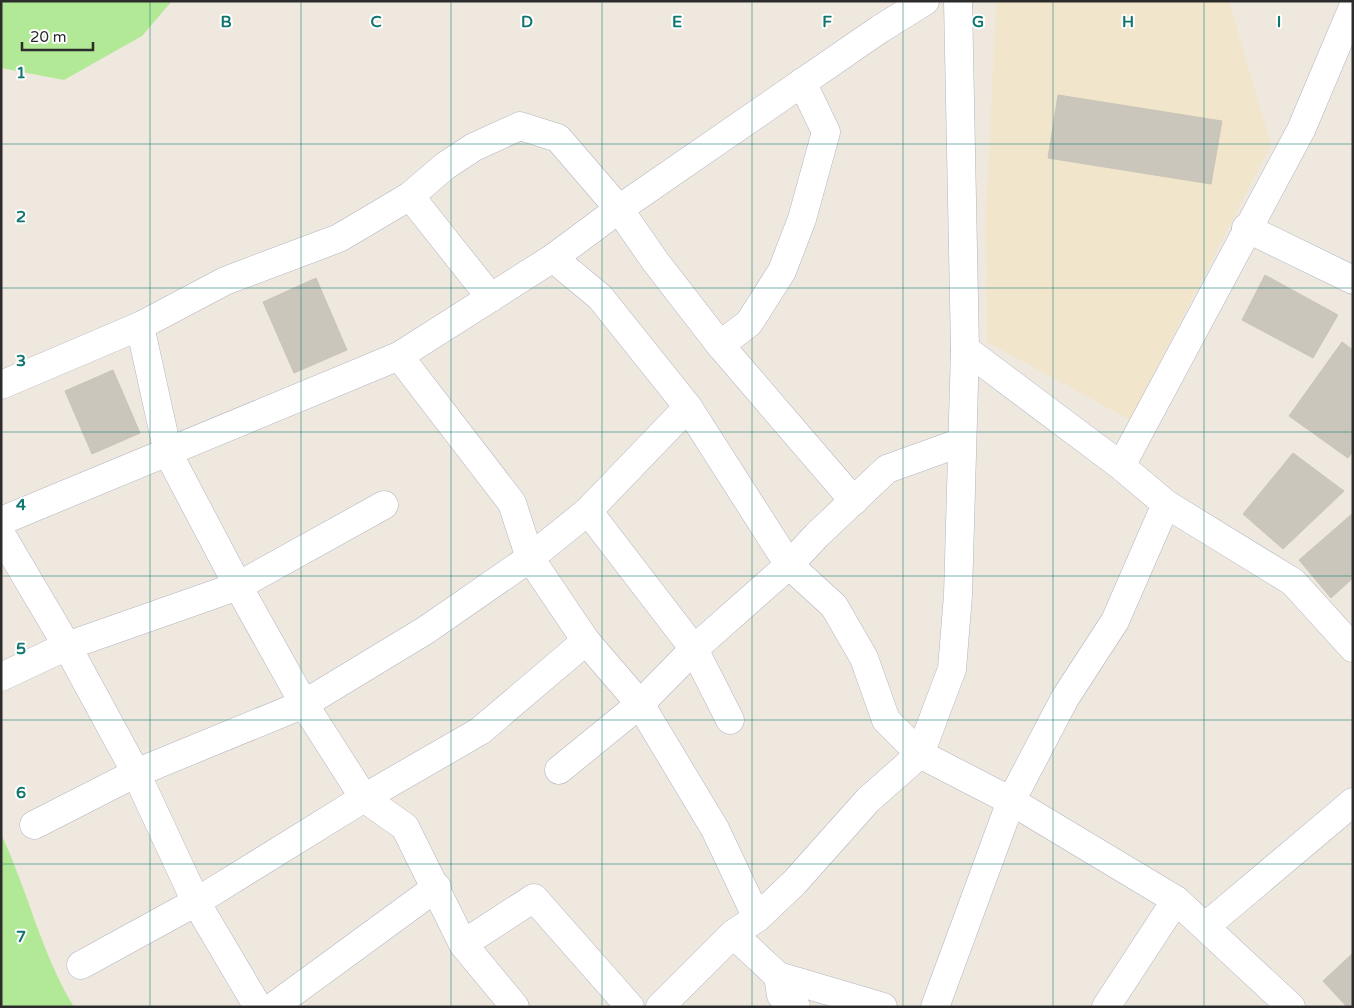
<svg xmlns="http://www.w3.org/2000/svg" width="1354" height="1008" font-family="'Varela Round',sans-serif">
<style>
.education{fill:#f1e6cc}
.green{fill:#b2e997}
.building{fill:#cac6bc;stroke:#cbc4b7}
.lines{fill:none;stroke-linecap:round;stroke-linejoin:round}
.minor-casing{stroke:#b2b4c1;stroke-width:29}
.minor{stroke:#fff;stroke-width:28}
.grid{fill:none;stroke:#0f766e;stroke-width:1;stroke-opacity:0.55}
.grid-label{font-size:16px;text-anchor:middle;font-weight:bold;fill:#0f766e;stroke:#fff;stroke-width:4;stroke-linejoin:round;paint-order:stroke}
</style>
<rect width="100%" height="100%" fill="#efe8de"/>
<path class="education" d="M 996,1 L 1229,1 L 1271,145 L 1130,420 L 987,342 L 986,214 Z"/>
<g class="green">
<path d="M 1,1 L 172,1 L 142,36 L 64,80 L 1,68 Z"/>
<path d="M 1,834 C 28,891 41,953 74,1007 L 1,1007 Z"/>
</g>
<g class="building">
<path d="M 1058,95 L 1222,121 L 1211,184 L 1048,158 Z"/>
<path d="M 1265,275 L 1338,315 L 1313,358 L 1242,320 Z"/>
<path d="M 316,278 L 347,350 L 294,373 L 263,302 Z"/>
<path d="M 1342,342 L 1353,350 L 1353,451 L 1348,458 L 1289,416 Z"/>
<path d="M 113,370 L 140,433 L 92,454 L 65,391 Z"/>
<path d="M 1293,453 L 1344,491 L 1283,549 L 1243,514 Z"/>
<path d="M 1353,513 L 1353,578 L 1331,598 L 1299,560 Z"/>
<path d="M 1353,953 L 1353,1007 L 1347,1007 L 1323,981 Z"/>
</g>
<g class="lines">
<defs>
<g id="minor">
<path d="M 410,196 L 491,298"/>
<path d="M 1246,228 L 1353,280"/>
<path d="M 553,258 L 600,297 L 688,407 L 789,565 L 834,606 L 864,658 L 886,720 L 920,754 L 1011,801 L 1176,900 L 1291,1007"/>
<path d="M 140,326 L 168,453 L 238,586 L 304,704 L 364,798 L 405,827 L 463,944 L 515,1007"/>
<path d="M 720,345 L 749,323 L 782,271 L 802,219 L 826,132 L 802,82"/>
<path d="M 965,349 L 1121,466 L 1166,504 L 1293,582 L 1353,648"/>
<path d="M 399,356 L 512,503 L 530,558 L 586,641 L 640,704 L 715,829 L 757,918"/>
<path d="M 1,385 L 140,326 L 225,281 L 339,238 L 410,196 L 445,166 L 474,147 L 520,126 L 558,138 L 619,209 L 655,261 L 720,345 L 854,501"/>
<path d="M 1121,466 L 1301,130 L 1353,7"/>
<path d="M 588,511 L 694,649 L 730,720"/>
<path d="M 1,521 L 399,356 L 553,258 L 619,209 L 880,29 L 925,1"/>
<path d="M 1,534 L 67,646 L 136,773 L 196,902 L 258,1007"/>
<path d="M 1,677 L 67,646 L 238,586 L 384,505"/>
<path d="M 559,770 L 640,704 L 694,649 L 789,565 L 817,535 L 887,469 L 962,442"/>
<path d="M 34,825 L 136,773 L 304,704 L 426,630 L 530,558 L 588,511 L 688,407"/>
<path d="M 1206,926 L 1353,802"/>
<path d="M 733,934 L 778,976 L 883,1007"/>
<path d="M 463,944 L 534,898 L 630,1007"/>
<path d="M 81,965 L 196,902 L 364,798 L 480,731 L 586,641"/>
<path d="M 778,976 L 781,995 L 796,1007"/>
<path d="M 273,1007 L 437,887"/>
<path d="M 660,1007 L 733,934 L 757,918 L 794,883 L 868,800 L 920,754 L 952,669 L 958,595 L 965,349 L 958,1"/>
<path d="M 935,1007 L 1011,801 L 1065,698 L 1115,621 L 1166,504"/>
<path d="M 1106,1007 L 1176,900"/>
</g>
</defs>
<use href="#minor" class="minor-casing"/>
<use href="#minor" class="minor"/>
</g>
<path class="grid" d="M 150,1 L 150,1007M 301,1 L 301,1007M 451,1 L 451,1007M 602,1 L 602,1007M 752,1 L 752,1007M 903,1 L 903,1007M 1053,1 L 1053,1007M 1204,1 L 1204,1007M 1,144 L 1353,144M 1,288 L 1353,288M 1,432 L 1353,432M 1,576 L 1353,576M 1,720 L 1353,720M 1,864 L 1353,864"/>
<g class="grid-label">
<text x="226" y="27">B</text>
<text x="376" y="27">C</text>
<text x="527" y="27">D</text>
<text x="677" y="27">E</text>
<text x="827" y="27">F</text>
<text x="978" y="27">G</text>
<text x="1128" y="27">H</text>
<text x="1279" y="27">I</text>
<text x="21" y="78">1</text>
<text x="21" y="222">2</text>
<text x="21" y="366">3</text>
<text x="21" y="510">4</text>
<text x="21" y="654">5</text>
<text x="21" y="798">6</text>
<text x="21" y="942">7</text>
</g>
<rect width="1354" height="1008" fill="none" stroke="#2c2c2c" stroke-width="5"/>
<path d="M22 42v8h71v-8" fill="none" stroke="#2c2c2c" stroke-width="2.5"/>
<text x="30" y="42" font-size="15" fill="#2c2c2c" stroke="#ffffff" stroke-width="4" paint-order="stroke">20 m</text>
</svg>
